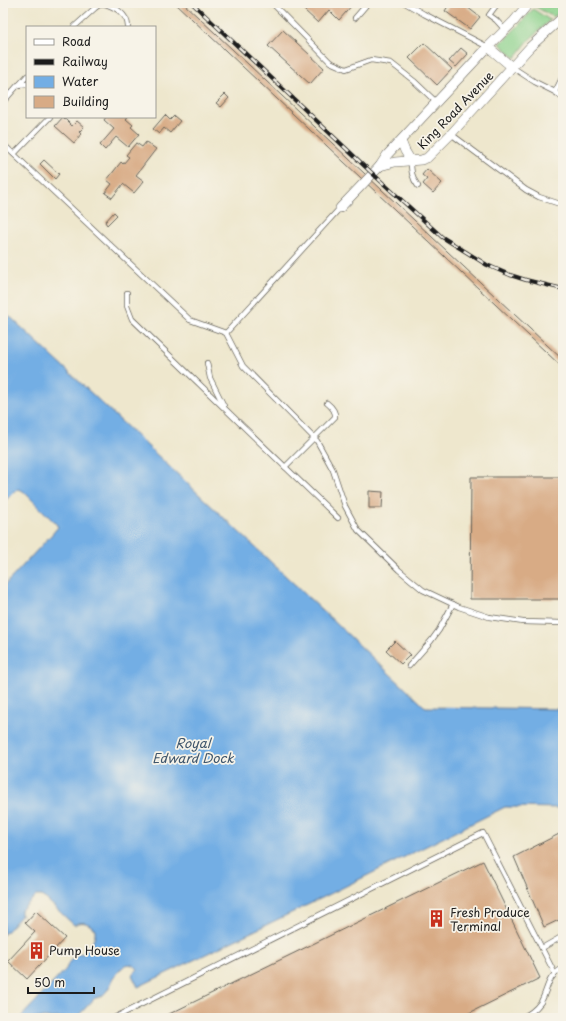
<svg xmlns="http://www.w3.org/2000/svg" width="566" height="1021" font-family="'Playpen Sans',sans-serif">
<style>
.green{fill:#8bd18b;stroke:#547654}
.water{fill:#73aee4;stroke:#486580}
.building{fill:#d8ab85}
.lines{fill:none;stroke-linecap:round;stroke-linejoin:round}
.service-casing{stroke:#66635a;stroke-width:6}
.minor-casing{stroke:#66635a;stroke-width:10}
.service{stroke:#fff;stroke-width:4.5}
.minor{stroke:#fff;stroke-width:9}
.rail-casing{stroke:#1c1c1c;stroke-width:4}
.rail{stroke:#f7f3e8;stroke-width:2.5;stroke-dasharray:8;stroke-linecap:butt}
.labels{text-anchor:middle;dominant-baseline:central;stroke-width:3.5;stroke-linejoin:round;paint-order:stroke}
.street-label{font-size:12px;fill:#1c1c1c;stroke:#f7f3e8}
.poi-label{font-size:12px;fill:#1c1c1c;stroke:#f7f3e8;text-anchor:start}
.water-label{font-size:13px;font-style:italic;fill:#3f566c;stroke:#f7f3e8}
</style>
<rect width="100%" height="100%" fill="#f7f3e8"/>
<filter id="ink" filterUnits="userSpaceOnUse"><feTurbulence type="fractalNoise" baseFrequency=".025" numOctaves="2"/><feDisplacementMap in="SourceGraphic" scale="8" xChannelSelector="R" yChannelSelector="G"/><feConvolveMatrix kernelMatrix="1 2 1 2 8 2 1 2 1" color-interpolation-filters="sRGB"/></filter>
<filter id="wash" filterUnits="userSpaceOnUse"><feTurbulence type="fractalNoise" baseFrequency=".012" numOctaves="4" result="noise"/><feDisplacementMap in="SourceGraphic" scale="16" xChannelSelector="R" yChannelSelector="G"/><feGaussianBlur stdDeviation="0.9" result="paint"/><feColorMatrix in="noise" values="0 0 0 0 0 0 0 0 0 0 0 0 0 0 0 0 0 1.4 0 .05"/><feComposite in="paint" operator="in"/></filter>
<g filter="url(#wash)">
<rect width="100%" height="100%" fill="#eee7cd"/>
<g class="green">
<path d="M 536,3 L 561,3 L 563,4 L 563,11 L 553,17 L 534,6 Z"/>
<path d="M 533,9 L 550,20 L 528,41 L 515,58 L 500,44 L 519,25 Z"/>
</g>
<path class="water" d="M 3,310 L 424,706 L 426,707 L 563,709 L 563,808 L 505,807 L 322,898 L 138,987 L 132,975 L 138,969 C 126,957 120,971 112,980 L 112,982 C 108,989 104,998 95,998 L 76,1018 L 20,1018 L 66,969 L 69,962 L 79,953 L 82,954 C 90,945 96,942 95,929 C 88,923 83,920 74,925 L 46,899 L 41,896 L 36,896 L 21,910 L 21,916 L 3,935 L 3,873 L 7,866 L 5,862 L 3,859 L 3,587 L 53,533 L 58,527 L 56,524 L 23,491 L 18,489 L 14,492 L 3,503 Z"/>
<g id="blocks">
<g class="building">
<path d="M 175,3 L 183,3 L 563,360 L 563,368 Z"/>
<path d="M 302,3 L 354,3 L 339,20 L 329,10 L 318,23 L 304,10 L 306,7 Z"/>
<path d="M 450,3 L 470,3 L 467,7 L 480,17 L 470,29 L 445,11 Z"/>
<path d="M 283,30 L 324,68 L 310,84 L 268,46 Z"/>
<path d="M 424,43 L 452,69 L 437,85 L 409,58 Z"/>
<path d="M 461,48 L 468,54 L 456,67 L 449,61 Z"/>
<path d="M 225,94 L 229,98 L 221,107 L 216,103 Z"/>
<path d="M 165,115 L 170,120 L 174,116 L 180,121 L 170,133 L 164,128 L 159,134 L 153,129 Z"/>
<path d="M 63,117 L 72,126 L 77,121 L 84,127 L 79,132 L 81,134 L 74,143 L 55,126 Z"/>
<path d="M 106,117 L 128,117 L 126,119 L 133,125 L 131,127 L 139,134 L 128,147 L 116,137 L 105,150 L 100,145 L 114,129 L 104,120 Z"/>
<path d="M 146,142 L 156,149 L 136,175 L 144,181 L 134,193 L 123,184 L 112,198 L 105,193 L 112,184 L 107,180 L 121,162 L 123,164 L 129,157 L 126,155 L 136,143 L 142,147 Z"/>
<path d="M 44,160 L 59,174 L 55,179 L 40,164 Z"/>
<path d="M 427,169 L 442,183 L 433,193 L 423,184 L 427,179 L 422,175 Z"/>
<path d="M 114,212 L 117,215 L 107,225 L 105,222 Z"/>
<path d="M 471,477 L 563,477 L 563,599 L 470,599 Z"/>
<path d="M 369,491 L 383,492 L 382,508 L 369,508 Z"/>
<path d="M 395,641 L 410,655 L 401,664 L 386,650 Z"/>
<path d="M 563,832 L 563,918 L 544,927 L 514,857 Z"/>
<path d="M 483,861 L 540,978 L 459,1018 L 161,1018 Z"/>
<path d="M 36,911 L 65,938 L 27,979 L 8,961 L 35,932 L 25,923 Z"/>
</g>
</g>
</g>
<g filter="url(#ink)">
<use href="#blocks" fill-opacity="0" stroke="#66635a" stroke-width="1"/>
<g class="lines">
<defs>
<g id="service">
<path d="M 405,3 L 424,14 L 488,47"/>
<path d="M 498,3 L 489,15 L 496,20 L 505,30"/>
<path d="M 275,6 L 330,62 L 346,69 L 371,60 L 391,63 L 414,81 L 436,102"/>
<path d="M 355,18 L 368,3"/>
<path d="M 74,27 L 95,8 L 102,3 C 114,6 128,14 128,27"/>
<path d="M 512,67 L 535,82 L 555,92 L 563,98"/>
<path d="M 19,85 L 27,76"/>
<path d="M 555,92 L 563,76"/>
<path d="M 3,102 L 18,85 L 27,84"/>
<path d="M 451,134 L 526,190 L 539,197 L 563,205"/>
<path d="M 3,144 L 190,320 L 226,333"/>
<path d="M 14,154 L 50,117"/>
<path d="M 411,161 C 411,171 412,178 418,186"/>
<path d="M 340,208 L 226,333 L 243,366 L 317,441 L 333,470 L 345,506 L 358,530 L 399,570 L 423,590 L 459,607 L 489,617 L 523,622 L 563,623"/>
<path d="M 127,293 L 127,306 L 132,319 L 338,518"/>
<path d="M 207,363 L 210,378 L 224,406"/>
<path d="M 285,467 L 335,417 C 336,411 332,407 327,403"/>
<path d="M 409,666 L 431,641 L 439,630 L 453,604"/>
<path d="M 542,948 L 563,936"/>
<path d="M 114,1018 L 483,833 L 555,974"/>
<path d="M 521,1018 C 528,1015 536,1009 541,1002 C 549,987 546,978 563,968"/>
</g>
<g id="minor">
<path d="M 488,47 L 512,67"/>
<path d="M 401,141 L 405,151 L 411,161"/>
<path d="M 380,166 L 395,162 L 421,160 L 427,158 L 451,134 L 530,47 L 563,17"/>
<path d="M 340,208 L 380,166 L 387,155 L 488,47 L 514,21 L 529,3"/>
</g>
</defs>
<use href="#service" class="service-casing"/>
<use href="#minor" class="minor-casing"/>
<use href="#service" class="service"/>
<use href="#minor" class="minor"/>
<defs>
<path id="rail" d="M 192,3 L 373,174 L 442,237 L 487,265 L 510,275 L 526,280 L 563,289"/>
</defs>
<use href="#rail" class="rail-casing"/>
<use href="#rail" class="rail"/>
</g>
</g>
<defs>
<symbol id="building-bare" viewBox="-9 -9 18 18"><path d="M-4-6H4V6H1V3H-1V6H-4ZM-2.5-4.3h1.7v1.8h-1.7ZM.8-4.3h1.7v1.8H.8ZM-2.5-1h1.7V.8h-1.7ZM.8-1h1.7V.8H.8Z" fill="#c8321e" stroke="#f7f3e8" stroke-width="2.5" paint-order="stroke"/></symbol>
</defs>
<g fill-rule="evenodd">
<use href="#building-bare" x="424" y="906" width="25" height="25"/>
<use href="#building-bare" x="24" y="938" width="25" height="25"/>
</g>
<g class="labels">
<g class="street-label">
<text transform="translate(455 110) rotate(-46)">King Road Avenue</text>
</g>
<g class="poi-label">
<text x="450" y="912">Fresh Produce<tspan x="450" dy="14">Terminal</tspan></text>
<text x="49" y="950">Pump House</text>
</g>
<g class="water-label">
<text x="193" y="742">Royal<tspan x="193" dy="15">Edward Dock</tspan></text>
</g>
</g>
<rect width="566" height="1021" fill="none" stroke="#f7f3e8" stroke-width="16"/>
<rect x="26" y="26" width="130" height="92" fill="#f7f3e8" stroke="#9f9d96"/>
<rect x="34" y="39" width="20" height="6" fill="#ffffff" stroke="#9f9d96"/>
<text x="62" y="46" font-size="12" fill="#1c1c1c">Road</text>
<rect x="34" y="59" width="20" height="6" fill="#1c1c1c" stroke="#9f9d96"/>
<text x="62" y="66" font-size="12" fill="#1c1c1c">Railway</text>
<rect x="34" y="76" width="20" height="12" fill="#73aee4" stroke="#9f9d96"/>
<text x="62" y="86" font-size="12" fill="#1c1c1c">Water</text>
<rect x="34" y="96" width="20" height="12" fill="#d8ab85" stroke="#9f9d96"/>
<text x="62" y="106" font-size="12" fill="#1c1c1c">Building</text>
<path d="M28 987v6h66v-6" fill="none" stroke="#1c1c1c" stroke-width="2"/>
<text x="34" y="987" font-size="12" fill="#1c1c1c" stroke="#f7f3e8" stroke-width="3" paint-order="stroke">50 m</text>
</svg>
